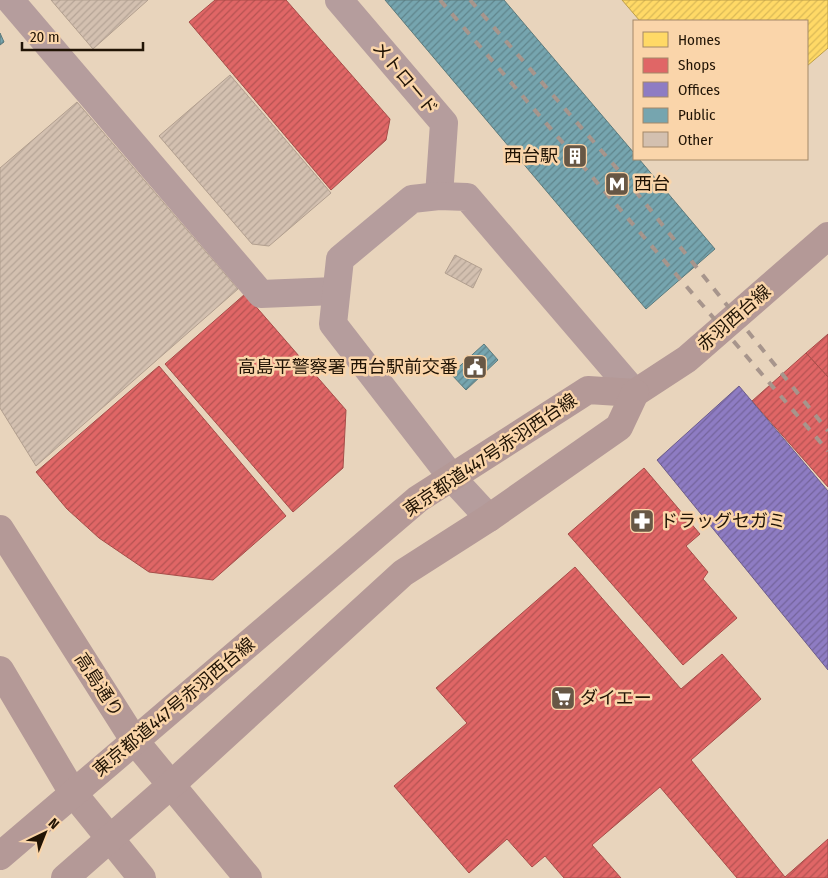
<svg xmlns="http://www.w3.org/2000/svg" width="828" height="878" font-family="'Fira Sans Condensed','Noto Sans JP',sans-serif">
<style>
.homes{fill:url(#homes-hatch);stroke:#bc9e49}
.shops{fill:url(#shops-hatch);stroke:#a74d49}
.offices{fill:url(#offices-hatch);stroke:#6d5d8a}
.public{fill:url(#public-hatch);stroke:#5c7a7c}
.building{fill:url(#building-hatch);stroke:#b29f8f}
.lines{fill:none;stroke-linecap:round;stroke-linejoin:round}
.minor{stroke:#b59d9d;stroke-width:28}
.secondary{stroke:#b49997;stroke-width:28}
.rail{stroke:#a7958c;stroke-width:4;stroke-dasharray:9 9;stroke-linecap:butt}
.labels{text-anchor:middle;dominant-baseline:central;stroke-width:5;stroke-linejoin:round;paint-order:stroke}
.street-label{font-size:18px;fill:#211405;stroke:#fad5aa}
.poi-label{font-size:18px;fill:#211405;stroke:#fad5aa;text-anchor:start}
</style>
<defs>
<pattern id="homes-hatch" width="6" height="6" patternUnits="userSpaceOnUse" patternTransform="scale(1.25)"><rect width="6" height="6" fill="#ffd966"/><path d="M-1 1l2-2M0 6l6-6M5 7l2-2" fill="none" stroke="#dab957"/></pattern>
<pattern id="shops-hatch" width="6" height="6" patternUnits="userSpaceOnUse" patternTransform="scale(1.25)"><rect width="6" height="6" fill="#e06666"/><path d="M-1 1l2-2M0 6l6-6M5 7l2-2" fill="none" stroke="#b55352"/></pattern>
<pattern id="offices-hatch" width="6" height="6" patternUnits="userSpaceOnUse" patternTransform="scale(1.25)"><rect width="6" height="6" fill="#8e7cc3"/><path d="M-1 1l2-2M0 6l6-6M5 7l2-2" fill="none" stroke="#74649c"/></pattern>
<pattern id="public-hatch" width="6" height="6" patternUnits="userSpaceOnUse" patternTransform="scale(1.25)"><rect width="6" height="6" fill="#76a5af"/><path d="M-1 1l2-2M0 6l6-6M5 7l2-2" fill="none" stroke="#60858c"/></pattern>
<pattern id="building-hatch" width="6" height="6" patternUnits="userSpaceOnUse" patternTransform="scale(1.25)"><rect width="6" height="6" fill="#d3c0b0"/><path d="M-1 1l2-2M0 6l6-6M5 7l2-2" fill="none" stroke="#b5a496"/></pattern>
</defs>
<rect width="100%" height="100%" fill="#e8d4bc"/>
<path class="homes" d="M 622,0 L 828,0 L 828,48 L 807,66 L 807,21 L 640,21 Z"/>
<g class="shops">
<path d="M 215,0 L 286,0 L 390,119 L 386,140 L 331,190 L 189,22 Z"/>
<path d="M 245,294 L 346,410 L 343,468 L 293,512 L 165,364 Z"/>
<path d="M 828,334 L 828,377 L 806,353 Z"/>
<path d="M 806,353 L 828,377 L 828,487 L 752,401 Z"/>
<path d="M 159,366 L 286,516 L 213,580 L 149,572 L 99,538 L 67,509 L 36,472 Z"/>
<path d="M 644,468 L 700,534 L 686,546 L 708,572 L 703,579 L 737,618 L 683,665 L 568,534 Z"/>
<path d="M 575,567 L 681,689 L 722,654 L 761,699 L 691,760 L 785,877 L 828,839 L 828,878 L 737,878 L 660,787 L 592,845 L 621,878 L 564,878 L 545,856 L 532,867 L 507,839 L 469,873 L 394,786 L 467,723 L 436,688 Z"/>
</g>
<path class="offices" d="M 739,386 L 828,491 L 828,670 L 657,460 Z"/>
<g class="public">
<path d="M 385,0 L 504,0 L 634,153 L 634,159 L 639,159 L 715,249 L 646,309 Z"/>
<path d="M 0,33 L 4,42 L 0,45 Z"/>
<path d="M 484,344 L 498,360 L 466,390 L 451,374 Z"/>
</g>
<g class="building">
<path d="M 51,0 L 148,0 L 93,49 Z"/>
<path d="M 230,75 L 331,193 L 269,246 L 252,244 L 159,136 Z"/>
<path d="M 77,102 L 238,289 L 36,466 L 0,408 L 0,168 Z"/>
<path d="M 455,255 L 482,269 L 473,288 L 445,273 Z"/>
</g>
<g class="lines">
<g class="minor">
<path d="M 10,0 L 261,294 L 335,291"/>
<path d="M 339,0 L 444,123 L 439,196"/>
<path d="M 489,518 L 453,479 L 333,324 L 340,259 L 412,199 L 439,196 L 467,197 L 635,393"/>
</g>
<g class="secondary">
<path d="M 635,393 L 687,359 L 828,236"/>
<path d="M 0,529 L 134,740 L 248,878"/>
<path d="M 0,670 L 73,793 L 142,878"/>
<path d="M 0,856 L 418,499 L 588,390 L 635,393"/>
<path d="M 65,878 L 171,785 L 403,573 L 489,518 L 619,427 L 635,393"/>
</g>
<g class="rail">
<path d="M 440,0 L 828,451"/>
<path d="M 470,0 L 620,172 L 828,431"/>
</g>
</g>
<defs>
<symbol id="building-square" viewBox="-11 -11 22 22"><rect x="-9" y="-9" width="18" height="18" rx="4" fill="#675745" stroke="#fad5aa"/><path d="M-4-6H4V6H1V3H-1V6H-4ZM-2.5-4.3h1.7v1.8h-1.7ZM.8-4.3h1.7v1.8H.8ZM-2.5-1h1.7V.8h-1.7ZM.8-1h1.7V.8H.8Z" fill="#fff"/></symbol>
<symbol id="metro-square" viewBox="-11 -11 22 22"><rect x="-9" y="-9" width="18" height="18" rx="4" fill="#675745" stroke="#fad5aa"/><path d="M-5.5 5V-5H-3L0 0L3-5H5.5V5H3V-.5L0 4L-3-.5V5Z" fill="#fff"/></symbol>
<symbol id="civic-square" viewBox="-11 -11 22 22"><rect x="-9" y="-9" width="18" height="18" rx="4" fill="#675745" stroke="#fad5aa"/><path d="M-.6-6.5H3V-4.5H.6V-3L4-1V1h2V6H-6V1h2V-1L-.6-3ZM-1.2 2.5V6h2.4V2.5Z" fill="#fff"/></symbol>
<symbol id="pharmacy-square" viewBox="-11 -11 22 22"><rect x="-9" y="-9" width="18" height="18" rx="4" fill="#675745" stroke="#fad5aa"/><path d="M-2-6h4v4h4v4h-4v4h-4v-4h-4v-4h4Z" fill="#fff"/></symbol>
<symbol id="supermarket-square" viewBox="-11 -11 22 22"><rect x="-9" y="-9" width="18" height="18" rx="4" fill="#675745" stroke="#fad5aa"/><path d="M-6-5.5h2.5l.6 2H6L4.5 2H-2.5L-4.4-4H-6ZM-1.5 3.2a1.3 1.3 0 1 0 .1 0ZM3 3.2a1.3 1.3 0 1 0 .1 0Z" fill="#fff"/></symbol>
</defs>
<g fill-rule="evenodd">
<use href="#building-square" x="561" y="142" width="28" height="28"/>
<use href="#metro-square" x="603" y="170" width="28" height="28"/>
<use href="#civic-square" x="461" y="353" width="28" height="28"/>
<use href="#pharmacy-square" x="628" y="507" width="28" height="28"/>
<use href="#supermarket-square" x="549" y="684" width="28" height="28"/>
</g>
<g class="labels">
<g class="street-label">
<text transform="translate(405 78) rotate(50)">メトロード</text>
<text transform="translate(734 318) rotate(-41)">赤羽西台線</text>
<text transform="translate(490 455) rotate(-34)">東京都道447号赤羽西台線</text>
<text transform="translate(99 685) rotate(57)">高島通り</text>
<text transform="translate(174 707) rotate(-40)">東京都道447号赤羽西台線</text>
</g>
<g class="poi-label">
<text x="558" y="156" text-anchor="end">西台駅</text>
<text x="634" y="184">西台</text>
<text x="458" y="367" text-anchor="end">高島平警察署 西台駅前交番</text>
<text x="660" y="521">ドラッグセガミ</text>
<text x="580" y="698">ダイエー</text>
</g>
</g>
<rect x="633" y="20" width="175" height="140" fill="#fad5aa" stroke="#a38868"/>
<rect x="643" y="32" width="25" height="15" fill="#ffd966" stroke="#a38868"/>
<text x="678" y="45" font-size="15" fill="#211405">Homes</text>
<rect x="643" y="58" width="25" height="15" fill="#e06666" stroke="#a38868"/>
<text x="678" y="70" font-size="15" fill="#211405">Shops</text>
<rect x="643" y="82" width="25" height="15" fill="#8e7cc3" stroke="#a38868"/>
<text x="678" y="95" font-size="15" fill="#211405">Offices</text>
<rect x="643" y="108" width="25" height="15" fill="#76a5af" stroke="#a38868"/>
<text x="678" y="120" font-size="15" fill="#211405">Public</text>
<rect x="643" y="132" width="25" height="15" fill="#d3c0b0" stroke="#a38868"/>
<text x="678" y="145" font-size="15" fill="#211405">Other</text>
<g transform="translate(45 833) rotate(43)" stroke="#fad5aa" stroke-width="4" paint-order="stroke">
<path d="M0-4L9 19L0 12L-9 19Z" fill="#211405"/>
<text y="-8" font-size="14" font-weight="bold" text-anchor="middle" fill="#211405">N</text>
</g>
<path d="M22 42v8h121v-8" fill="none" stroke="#211405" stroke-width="2.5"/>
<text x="30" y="42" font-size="15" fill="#211405" stroke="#fad5aa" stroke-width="4" paint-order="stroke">20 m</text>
</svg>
